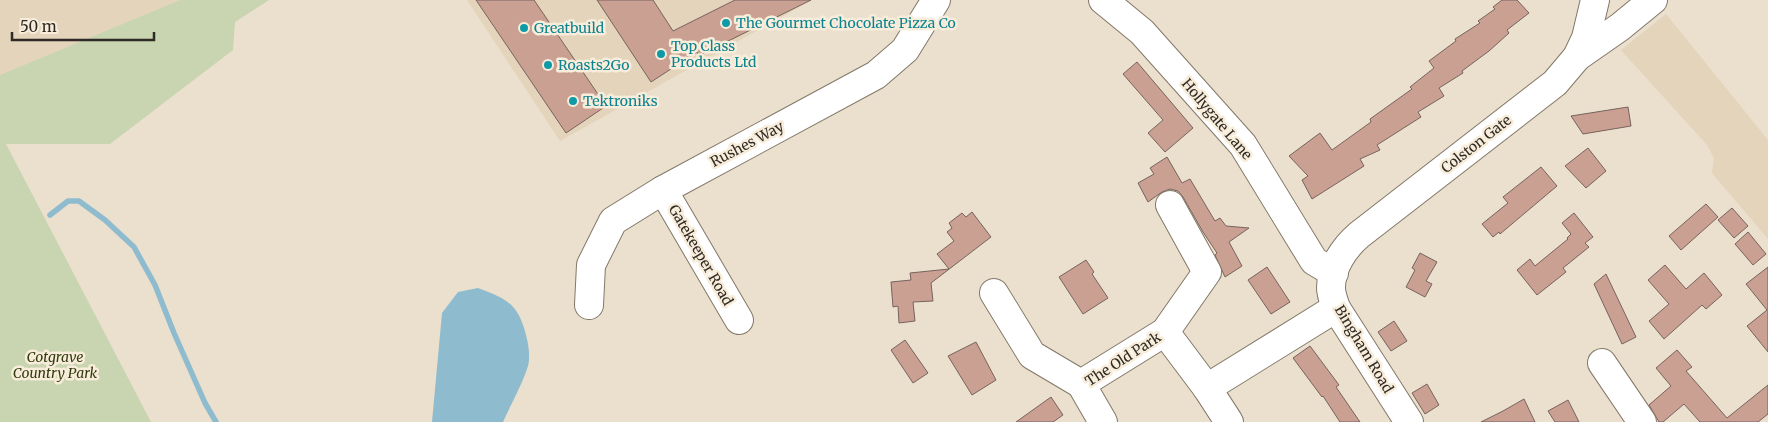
<svg xmlns="http://www.w3.org/2000/svg" width="1768" height="422" font-family="Merriweather,serif">
<style>
.built{fill:#e3d4bb}
.green{fill:#c9d4b1}
.water{fill:#8fbbce}
.lines{fill:none;stroke-linecap:round;stroke-linejoin:round}
.stream{stroke:#8fbbce;stroke-width:5.5}
.building{fill:#caa092;stroke:#77635d}
.minor-casing{stroke:#827868;stroke-width:30}
.minor{stroke:#fff;stroke-width:28}
.culture-dot{fill:#0f9aa8;stroke:#f8eddb;stroke-width:2}
.labels{text-anchor:middle;dominant-baseline:central;stroke-width:5;stroke-linejoin:round;paint-order:stroke}
.culture-label{font-size:14px;fill:#0d838f;stroke:#f8eddb;text-anchor:start}
.street-label{font-size:14px;fill:#2f2a24;stroke:#f8eddb}
.park-label{font-size:14px;font-style:italic;fill:#313b0e;stroke:#f8eddb}
</style>
<rect width="100%" height="100%" fill="#ebe0ce"/>
<g class="built">
<path d="M 0,0 L 180,0 L 0,75 Z"/>
<path d="M 467,0 L 812,0 L 560,141 Z"/>
<path d="M 1666,14 L 1768,140 L 1768,239 L 1712,173 L 1714,158 L 1707,145 L 1621,50 Z"/>
</g>
<path class="green" d="M 180,0 L 269,0 L 235,22 L 233,50 L 110,144 L 6,144 L 151,422 L 0,422 L 0,75 Z"/>
<path class="water" d="M 478,288 C 510,300 519,305 527,339 C 529,347 530,359 528,366 C 522,385 511,404 503,422 L 432,422 L 442,313 L 458,292 Z"/>
<g class="lines">
<path class="stream" d="M 50,215 L 68,201 L 79,201 L 105,220 L 134,247 L 155,285 L 174,333 L 205,403 L 216,422"/>
</g>
<g class="building">
<path d="M 476,0 L 534,0 L 606,106 L 566,133 Z"/>
<path d="M 597,0 L 653,0 L 673,31 L 735,0 L 811,0 L 698,56 L 697,52 L 651,82 Z"/>
<path d="M 1502,0 L 1517,0 L 1529,13 L 1507,30 L 1509,33 L 1489,51 L 1462,71 L 1463,73 L 1439,88 L 1444,96 L 1418,112 L 1421,117 L 1377,145 L 1380,150 L 1360,159 L 1364,166 L 1312,199 L 1302,180 L 1308,176 L 1289,156 L 1320,133 L 1332,150 L 1371,122 L 1370,119 L 1412,89 L 1410,87 L 1434,68 L 1429,61 L 1456,41 L 1455,39 L 1480,23 L 1478,21 L 1495,9 L 1493,7 Z"/>
<path d="M 1137,62 L 1193,128 L 1165,152 L 1148,133 L 1163,120 L 1123,74 Z"/>
<path d="M 1628,107 L 1631,126 L 1583,134 L 1571,116 Z"/>
<path d="M 1588,148 L 1606,171 L 1586,188 L 1565,166 Z"/>
<path d="M 1167,157 L 1182,183 L 1190,179 L 1215,221 L 1220,218 L 1226,226 L 1249,228 L 1229,242 L 1242,266 L 1225,277 L 1215,255 L 1217,253 L 1203,232 L 1183,197 L 1178,191 L 1170,189 L 1162,192 L 1148,202 L 1138,183 L 1154,174 L 1150,168 Z"/>
<path d="M 1541,167 L 1557,186 L 1500,234 L 1499,232 L 1493,237 L 1482,224 L 1508,203 L 1503,197 Z"/>
<path d="M 1706,204 L 1718,217 L 1681,250 L 1669,236 Z"/>
<path d="M 1732,208 L 1748,226 L 1734,238 L 1718,220 Z"/>
<path d="M 972,212 L 991,237 L 931,283 L 933,301 L 913,302 L 915,321 L 899,323 L 898,306 L 893,307 L 891,282 L 911,280 L 910,273 L 949,269 L 937,254 L 954,241 L 947,232 L 952,228 L 949,223 L 962,213 L 966,217 Z"/>
<path d="M 1574,213 L 1593,237 L 1585,243 L 1589,247 L 1563,268 L 1566,272 L 1537,295 L 1517,270 L 1530,259 L 1535,266 L 1568,239 L 1567,238 L 1571,234 L 1562,223 Z"/>
<path d="M 1748,232 L 1766,254 L 1753,265 L 1735,244 Z"/>
<path d="M 1420,253 L 1437,262 L 1426,281 L 1432,284 L 1425,297 L 1406,287 L 1415,270 L 1412,268 Z"/>
<path d="M 1086,260 L 1094,272 L 1092,274 L 1108,298 L 1083,314 L 1059,277 Z"/>
<path d="M 1665,265 L 1686,289 L 1704,273 L 1722,295 L 1706,309 L 1702,305 L 1664,339 L 1649,321 L 1669,304 L 1648,280 Z"/>
<path d="M 1267,267 L 1290,302 L 1271,314 L 1248,280 Z"/>
<path d="M 1768,267 L 1768,352 L 1747,326 L 1767,310 L 1746,284 Z"/>
<path d="M 1606,274 L 1636,337 L 1622,344 L 1594,284 Z"/>
<path d="M 1394,321 L 1407,341 L 1391,351 L 1378,332 Z"/>
<path d="M 905,340 L 928,373 L 913,383 L 891,350 Z"/>
<path d="M 976,342 L 996,380 L 972,395 L 948,356 Z"/>
<path d="M 1310,346 L 1339,385 L 1336,387 L 1360,422 L 1340,422 L 1323,396 L 1322,397 L 1293,358 Z"/>
<path d="M 1677,350 L 1692,367 L 1686,371 L 1727,418 L 1768,385 L 1768,414 L 1758,422 L 1700,422 L 1684,404 L 1663,422 L 1659,422 L 1649,405 L 1671,386 L 1656,368 Z"/>
<path d="M 1427,384 L 1439,405 L 1425,414 L 1412,393 Z"/>
<path d="M 1051,397 L 1063,415 L 1053,422 L 1016,422 Z"/>
<path d="M 1524,399 L 1535,422 L 1481,422 L 1503,411 Z"/>
<path d="M 1568,400 L 1579,422 L 1555,422 L 1548,411 Z"/>
</g>
<g class="lines">
<defs>
<g id="minor">
<path d="M 1103,0 L 1142,32 L 1243,145 L 1314,261 L 1334,273"/>
<path d="M 1577,57 L 1620,27 L 1653,0"/>
<path d="M 663,190 L 739,320"/>
<path d="M 994,293 L 1032,355 L 1081,384"/>
<path d="M 589,305 L 591,265 L 613,221 L 663,190 L 876,75 L 905,50 L 936,0"/>
<path d="M 1165,332 L 1207,272 L 1170,205"/>
<path d="M 1602,363 L 1642,422"/>
<path d="M 1207,388 L 1336,308"/>
<path d="M 1103,422 L 1081,384 L 1165,332 L 1207,388 L 1229,422"/>
<path d="M 1409,422 L 1336,308 C 1334,302 1331,294 1331,288 C 1331,267 1344,248 1359,235 L 1555,83 L 1577,57 L 1586,38 L 1595,0"/>
</g>
</defs>
<use href="#minor" class="minor-casing"/>
<use href="#minor" class="minor"/>
</g>
<g class="culture-dot">
<circle cx="726" cy="23" r="5"/>
<circle cx="524" cy="28" r="5"/>
<circle cx="661" cy="54" r="5"/>
<circle cx="548" cy="65" r="5"/>
<circle cx="573" cy="101" r="5"/>
</g>
<g class="labels">
<g class="culture-label">
<text x="736" y="23">The Gourmet Chocolate Pizza Co</text>
<text x="534" y="28">Greatbuild</text>
<text x="671" y="46">Top Class<tspan x="671" dy="16">Products Ltd</tspan></text>
<text x="558" y="65">Roasts2Go</text>
<text x="583" y="101">Tektroniks</text>
</g>
<g class="street-label">
<text transform="translate(1217 119) rotate(50)">Hollygate Lane</text>
<text transform="translate(747 144) rotate(-28)">Rushes Way</text>
<text transform="translate(1476 144) rotate(-38)">Colston Gate</text>
<text transform="translate(701 255) rotate(60)">Gatekeeper Road</text>
<text transform="translate(1364 349) rotate(59)">Bingham Road</text>
<text transform="translate(1123 359) rotate(-33)">The Old Park</text>
</g>
<g class="park-label">
<text x="55" y="357">Cotgrave<tspan x="55" dy="16">Country Park</tspan></text>
</g>
</g>
<path d="M12 32v8h142v-8" fill="none" stroke="#2f2a24" stroke-width="2.5"/>
<text x="20" y="32" font-size="15" fill="#2f2a24" stroke="#f8eddb" stroke-width="4" paint-order="stroke">50 m</text>
</svg>
